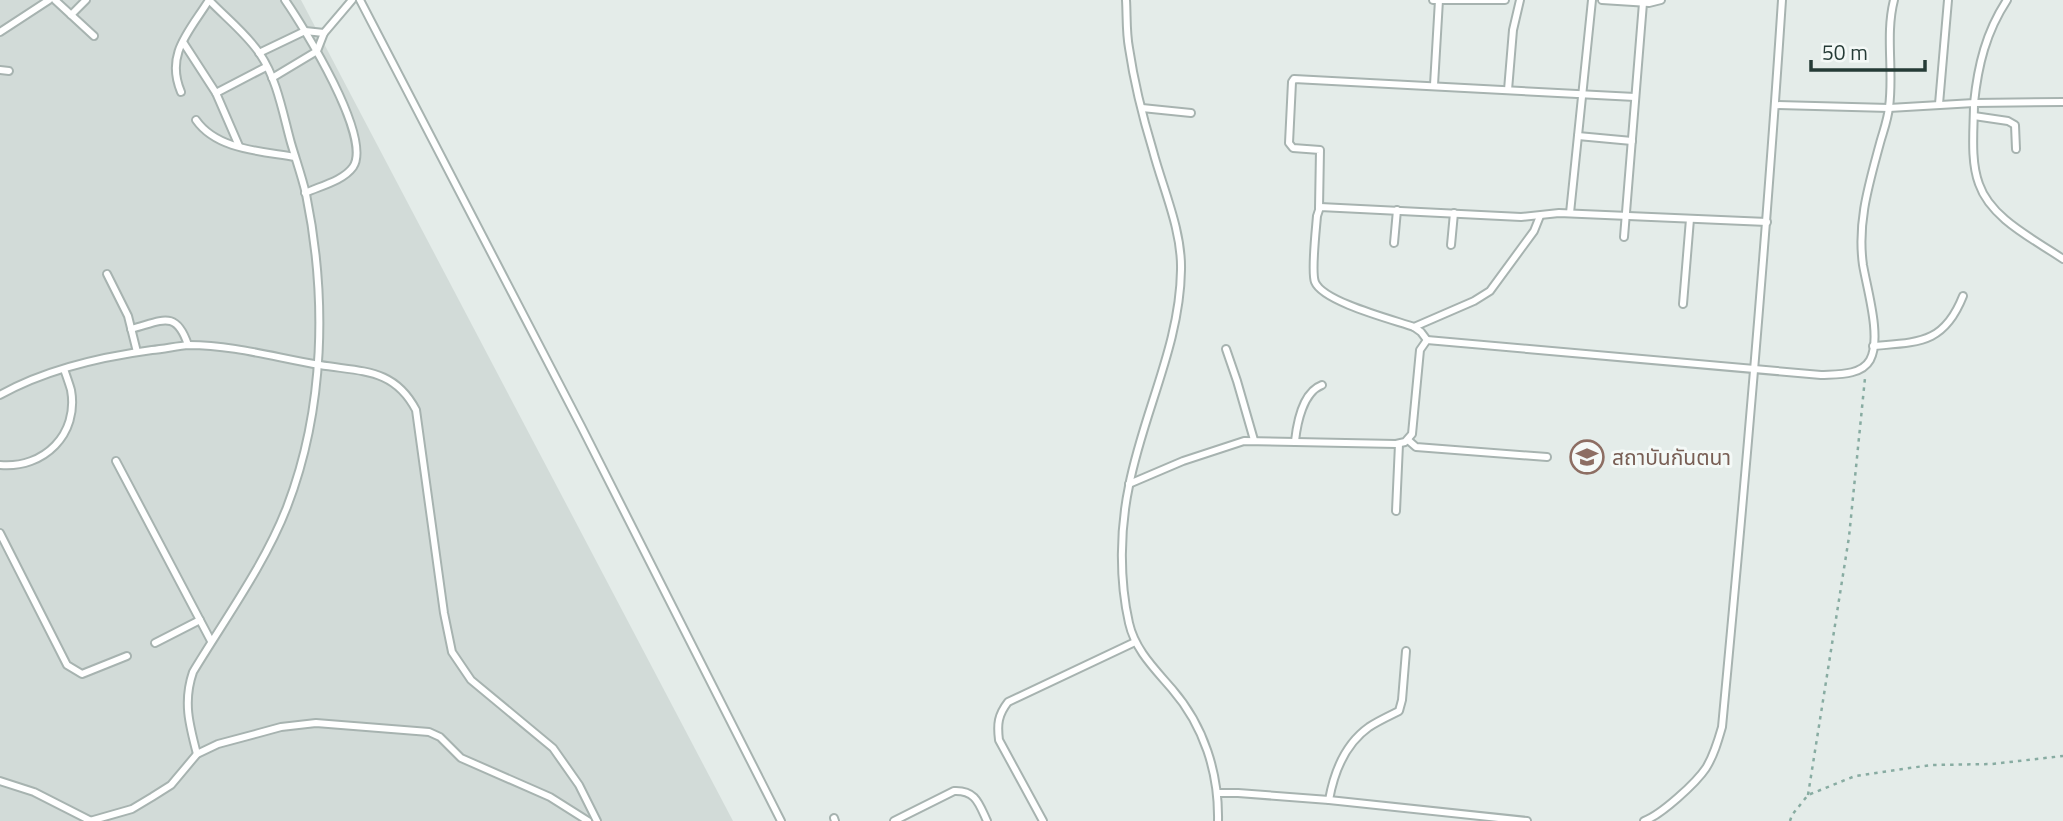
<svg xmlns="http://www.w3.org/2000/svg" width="2063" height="821" font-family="'Titillium Web','Noto Sans Thai',sans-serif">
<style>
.built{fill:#d2dbd8}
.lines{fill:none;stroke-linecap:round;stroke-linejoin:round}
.lane-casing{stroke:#a7b3b0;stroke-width:10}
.path{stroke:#88aca2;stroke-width:2.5;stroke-dasharray:3.5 5;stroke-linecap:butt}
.lane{stroke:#fff;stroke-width:6}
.labels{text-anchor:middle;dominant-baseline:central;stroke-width:6;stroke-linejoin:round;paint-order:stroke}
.education-label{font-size:21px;fill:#785e54;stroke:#f4f9f7;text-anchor:start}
</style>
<rect width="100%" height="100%" fill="#e4ece9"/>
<path class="built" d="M 0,0 L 301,0 L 733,821 L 0,821 Z"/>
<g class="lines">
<defs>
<g id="lane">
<path d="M 55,0 L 94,36"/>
<path d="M 285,0 C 303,26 373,138 353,167 C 343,181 320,186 305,193"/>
<path d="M 360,0 L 581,426 L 781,821"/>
<path d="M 1126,0 C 1127,16 1126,32 1129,48 C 1134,82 1143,118 1153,151 C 1163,189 1182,230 1181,270 C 1180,345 1143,413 1129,486 C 1120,529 1119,579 1129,623 C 1135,650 1155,669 1172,689 C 1204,726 1219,773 1218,821"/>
<path d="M 1433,0 L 1505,0"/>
<path d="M 1602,0 L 1649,3 L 1661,0"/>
<path d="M 71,15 L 86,0"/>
<path d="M 0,32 L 49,0"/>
<path d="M 183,42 L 216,93"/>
<path d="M 259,53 L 305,31 L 324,33"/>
<path d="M 0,70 L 9,71"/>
<path d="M 272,78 L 317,51 L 324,33 L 352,0"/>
<path d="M 1434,85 L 1439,0"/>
<path d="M 1508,90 L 1513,30 L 1520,0"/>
<path d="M 181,92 C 165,54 189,32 209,0"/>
<path d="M 2063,102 L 1974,103 C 1974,128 1970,160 1979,184 C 1991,219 2034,239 2063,259"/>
<path d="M 1939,104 L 1948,0"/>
<path d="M 1775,105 L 1889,108 L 1974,103 C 1978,65 1986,32 2007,0"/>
<path d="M 1142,108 L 1191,113"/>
<path d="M 1974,116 L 2008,121 L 2015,125 L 2016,149"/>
<path d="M 196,120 C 217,150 261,151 295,157"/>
<path d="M 1578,136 L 1632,141"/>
<path d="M 239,146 L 216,93 L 266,67"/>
<path d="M 1319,208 L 1320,150 L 1293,148 L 1289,143 L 1292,82 L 1294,79 L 1635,97"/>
<path d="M 1570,213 L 1592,0"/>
<path d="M 1624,237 L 1643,3"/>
<path d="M 1394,243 L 1397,210"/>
<path d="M 1451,245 L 1454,213"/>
<path d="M 107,274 L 128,316 L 137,352"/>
<path d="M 1683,304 L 1690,219"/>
<path d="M 1414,327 L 1474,301 L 1490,291 L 1534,231 L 1540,216"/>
<path d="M 131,329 C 162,321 176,309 188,345"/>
<path d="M 1427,340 L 1421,332 L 1414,327 C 1394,320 1323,302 1315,282 C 1311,272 1316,229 1317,216 L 1320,207 L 1521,217 L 1559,213 L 1767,222"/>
<path d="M 1873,346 C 1919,342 1944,344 1963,296"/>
<path d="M 1226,349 L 1237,381 L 1254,440"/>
<path d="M 0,395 C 46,369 100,357 152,350 C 164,349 177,346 189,345 C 234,345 277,358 320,365 C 362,372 394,368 416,410 L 444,613 L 452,652 L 471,680 L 553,748 L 579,785 L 597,821"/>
<path d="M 1408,440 L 1416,447 L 1547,457"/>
<path d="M 1295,441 C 1297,423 1303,392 1322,385"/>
<path d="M 116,461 L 211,641"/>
<path d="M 0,465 C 44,469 79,434 71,390 C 69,383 66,375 64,369"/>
<path d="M 1129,484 L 1183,461 L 1244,441 L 1396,444 L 1405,442 L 1412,434 L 1420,350 L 1427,340 L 1821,375 C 1836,374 1861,376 1870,360 C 1882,338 1867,289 1863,265 C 1857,222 1869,184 1880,143 C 1883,132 1888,119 1889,107 C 1894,72 1885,35 1894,0"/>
<path d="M 1396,511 L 1399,444"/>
<path d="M 0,533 L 67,665 L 82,674 L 127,656"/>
<path d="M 155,643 L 200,620"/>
<path d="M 197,754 C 189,724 183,701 193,672 C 225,619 265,564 287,507 C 325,408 327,297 306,194 C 302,177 296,160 291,143 C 283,114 277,79 260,54 C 247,34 225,17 209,0"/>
<path d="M 0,781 L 34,792 L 91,821"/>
<path d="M 1219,793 L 1238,793 L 1329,800 L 1527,821"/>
<path d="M 1329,800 C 1334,772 1345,744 1369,727 C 1378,721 1389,716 1399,711 L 1402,700 L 1406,651"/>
<path d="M 834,818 L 835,821"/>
<path d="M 90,821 L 132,809 L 152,797 L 171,785 L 197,754 L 218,744 L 259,733 L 281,727 L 316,723 L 429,732 L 440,737 L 461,758 L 550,797 L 588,821"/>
<path d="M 894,821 L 954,791 C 976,790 979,804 987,821"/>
<path d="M 1043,821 L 999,740 C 997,724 998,715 1008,702 L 1135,642"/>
<path d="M 1644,821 C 1661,815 1696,783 1706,768 C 1714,755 1718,741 1722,727 C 1745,485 1766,243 1782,0"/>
</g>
</defs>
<use href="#lane" class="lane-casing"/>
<g class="path">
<path d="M 1808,795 L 1849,537 L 1865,378"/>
<path d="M 1790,821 L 1792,815 L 1808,795 L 1855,776 L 1931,765 L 1992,764 L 2063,756"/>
</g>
<use href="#lane" class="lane"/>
</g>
<defs>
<symbol id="university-ring" viewBox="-11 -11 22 22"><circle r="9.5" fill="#f4f9f7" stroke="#8d6e63" stroke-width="1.5"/><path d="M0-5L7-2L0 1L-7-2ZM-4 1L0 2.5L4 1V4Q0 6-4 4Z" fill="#8d6e63"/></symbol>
</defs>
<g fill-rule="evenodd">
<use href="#university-ring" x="1568" y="438" width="38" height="38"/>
</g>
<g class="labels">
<g class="education-label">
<text x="1612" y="457">สถาบันกันตนา</text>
</g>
</g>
<path d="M1811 60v10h114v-10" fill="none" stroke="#253b36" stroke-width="3.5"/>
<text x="1822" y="60" font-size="21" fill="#253b36" stroke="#f4f9f7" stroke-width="5" paint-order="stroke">50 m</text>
</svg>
